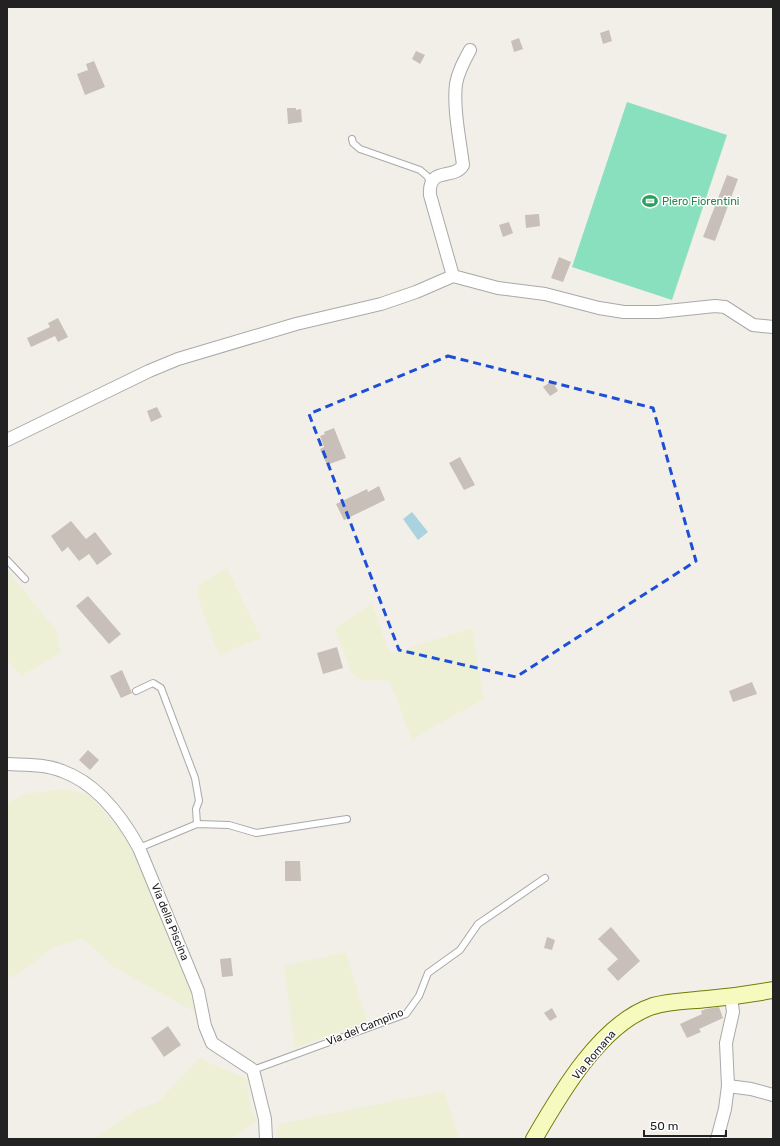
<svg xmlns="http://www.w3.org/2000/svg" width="780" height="1146" font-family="Rubik,sans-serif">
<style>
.farmland{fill:#eef0d5}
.pitch{fill:#88e0be}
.water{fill:#aad3df}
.building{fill:#c7bfb8}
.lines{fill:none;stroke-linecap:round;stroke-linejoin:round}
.lane-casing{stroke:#a9a9a9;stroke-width:8}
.street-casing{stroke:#a9a9a9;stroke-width:14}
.secondary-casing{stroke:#707d05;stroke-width:18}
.lane{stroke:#fff;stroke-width:6}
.street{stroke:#fff;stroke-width:12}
.secondary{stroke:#f7fabf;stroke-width:16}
.marked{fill:none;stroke:#1d4ed8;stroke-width:3;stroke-dasharray:8 5;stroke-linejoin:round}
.labels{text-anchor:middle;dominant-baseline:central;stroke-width:3;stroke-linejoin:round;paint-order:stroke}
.leisure-label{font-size:11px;fill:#27864d;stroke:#fff;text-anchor:start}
.street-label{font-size:11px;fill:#222;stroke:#fff}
</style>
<rect width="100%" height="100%" fill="#f2efe9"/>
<g class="farmland">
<path d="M 227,568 L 261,638 L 219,655 L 198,599 L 199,584 Z"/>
<path d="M 7,570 L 56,630 L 61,652 L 21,676 L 7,660 Z"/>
<path d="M 372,604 L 390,654 L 472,628 L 484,699 L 433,727 L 412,741 L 390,681 L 360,680 L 351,672 L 335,628 Z"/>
<path d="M 64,789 L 89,795 L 127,838 L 194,993 L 195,1012 L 112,966 L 83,938 L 54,947 L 13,978 L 7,973 L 7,803 L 26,794 Z"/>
<path d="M 346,952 L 367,1022 L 295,1048 L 284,966 Z"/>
<path d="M 199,1058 L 247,1079 L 250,1105 L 257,1122 L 230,1139 L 95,1139 L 135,1110 L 158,1102 Z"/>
<path d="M 444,1091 L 459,1139 L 277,1139 L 276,1131 L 279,1124 Z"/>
</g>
<path class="pitch" d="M 627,102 L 727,135 L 672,300 L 572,267 Z"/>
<path class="water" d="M 412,512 L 428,532 L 418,540 L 403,519 Z"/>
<g class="building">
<path d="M 609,30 L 612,41 L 603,44 L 600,33 Z"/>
<path d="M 519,38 L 523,49 L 514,52 L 511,41 Z"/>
<path d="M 416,51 L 425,55 L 420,64 L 412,59 Z"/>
<path d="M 94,61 L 105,87 L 85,95 L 77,74 L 88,70 L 86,64 Z"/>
<path d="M 287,108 L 296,108 L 296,110 L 301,109 L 302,122 L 288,124 Z"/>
<path d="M 727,175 L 738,179 L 715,241 L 703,237 Z"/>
<path d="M 539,214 L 540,226 L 526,228 L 525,215 Z"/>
<path d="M 509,222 L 513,233 L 503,237 L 499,225 Z"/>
<path d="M 559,257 L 571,262 L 563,282 L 551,278 Z"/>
<path d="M 58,318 L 68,337 L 58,342 L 55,336 L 31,347 L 27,338 L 50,327 L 48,323 Z"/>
<path d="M 552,381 L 558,391 L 550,396 L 543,387 Z"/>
<path d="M 157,407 L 162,417 L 151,422 L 147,411 Z"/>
<path d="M 334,428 L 346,458 L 327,465 L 320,449 L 324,447 L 320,436 L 325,434 L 324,432 Z"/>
<path d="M 460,457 L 475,485 L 464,490 L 449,463 Z"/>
<path d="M 379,486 L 385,500 L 344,520 L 336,504 L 367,489 L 368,492 Z"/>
<path d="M 71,521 L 86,539 L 95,532 L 112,554 L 97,565 L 89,554 L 79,561 L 68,547 L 62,552 L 51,536 Z"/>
<path d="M 88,596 L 121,634 L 109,644 L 76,606 Z"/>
<path d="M 337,647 L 343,668 L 323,674 L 317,653 Z"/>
<path d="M 122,670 L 132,693 L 121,698 L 110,676 Z"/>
<path d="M 752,682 L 757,694 L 733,702 L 729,691 Z"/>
<path d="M 88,750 L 99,760 L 90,770 L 79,760 Z"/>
<path d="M 285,861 L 300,861 L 301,881 L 285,881 Z"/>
<path d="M 611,927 L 640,961 L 618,981 L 607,969 L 618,959 L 598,939 Z"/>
<path d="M 547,937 L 555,940 L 552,950 L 544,948 Z"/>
<path d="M 231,958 L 233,976 L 222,977 L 220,959 Z"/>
<path d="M 719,1007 L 723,1018 L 699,1029 L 701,1032 L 687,1038 L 680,1024 L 702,1014 L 701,1011 L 706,1009 Z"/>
<path d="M 552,1008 L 557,1017 L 550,1021 L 544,1013 Z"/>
<path d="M 168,1026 L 181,1045 L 164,1057 L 151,1038 Z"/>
</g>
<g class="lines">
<defs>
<g id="lane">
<path d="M 352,139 L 353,143 L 360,149 L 420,170 L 427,176 L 431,182"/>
<path d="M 7,560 L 25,579"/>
<path d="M 136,691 L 153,683 L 161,688 L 195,778 L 199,801 L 196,809 L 197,824"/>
<path d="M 139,848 L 197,824 L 229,825 L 256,833 L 347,819"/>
<path d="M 253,1070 L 406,1014 L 419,996 L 428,973 L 460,950 L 478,924 L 545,878"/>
</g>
<g id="street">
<path d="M 453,276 L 430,195 C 428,165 454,181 463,165 C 460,141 453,108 456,84 C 458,72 464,61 470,50"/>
<path d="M 7,440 L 149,371 L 178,359 L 296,324 L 381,304 L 416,292 L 453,276 L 498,288 L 545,294 L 599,308 L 624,312 L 658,312 L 715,306 L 725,307 L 753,325 L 773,327"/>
<path d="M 7,764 C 25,765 45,764 62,771 C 96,783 122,817 139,848 L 198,991 L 205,1026 L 212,1043 L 253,1070 L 265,1119 L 266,1139"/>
<path d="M 728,1086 L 751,1089 L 773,1095"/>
<path d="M 717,1139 L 725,1109 L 728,1086 L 726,1043 L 733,1012 L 731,997"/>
</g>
<path id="secondary" d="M 534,1139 C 560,1094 601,1023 653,1006 C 670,1001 689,1001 707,999 C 729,997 751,994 773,990"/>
</defs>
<use href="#lane" class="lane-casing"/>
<use href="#street" class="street-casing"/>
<use href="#secondary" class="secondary-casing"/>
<use href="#lane" class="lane"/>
<use href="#street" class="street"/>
<use href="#secondary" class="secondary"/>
</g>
<path class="marked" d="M 448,356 L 653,408 L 696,561 L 516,677 L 399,650 L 309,414 Z"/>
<defs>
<symbol id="stadium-bare" viewBox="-9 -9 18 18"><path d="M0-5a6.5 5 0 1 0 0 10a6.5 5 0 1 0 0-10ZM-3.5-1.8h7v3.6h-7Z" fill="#2e9e5b" stroke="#fff" stroke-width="2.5" paint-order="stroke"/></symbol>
</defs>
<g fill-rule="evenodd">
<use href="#stadium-bare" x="639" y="190" width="22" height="22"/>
</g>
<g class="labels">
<g class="leisure-label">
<text x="662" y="201">Piero Fiorentini</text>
</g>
<g class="street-label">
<text transform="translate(170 922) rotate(68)">Via della Piscina</text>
<text transform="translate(365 1027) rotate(-22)">Via del Campino</text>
<text transform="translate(594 1055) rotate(-50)">Via Romana</text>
</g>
</g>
<rect width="780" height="1146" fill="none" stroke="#222222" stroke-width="16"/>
<path d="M644 1130v6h82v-6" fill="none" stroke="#222222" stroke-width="2"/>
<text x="650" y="1130" font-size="12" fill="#222222" stroke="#ffffff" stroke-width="3" paint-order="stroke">50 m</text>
</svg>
